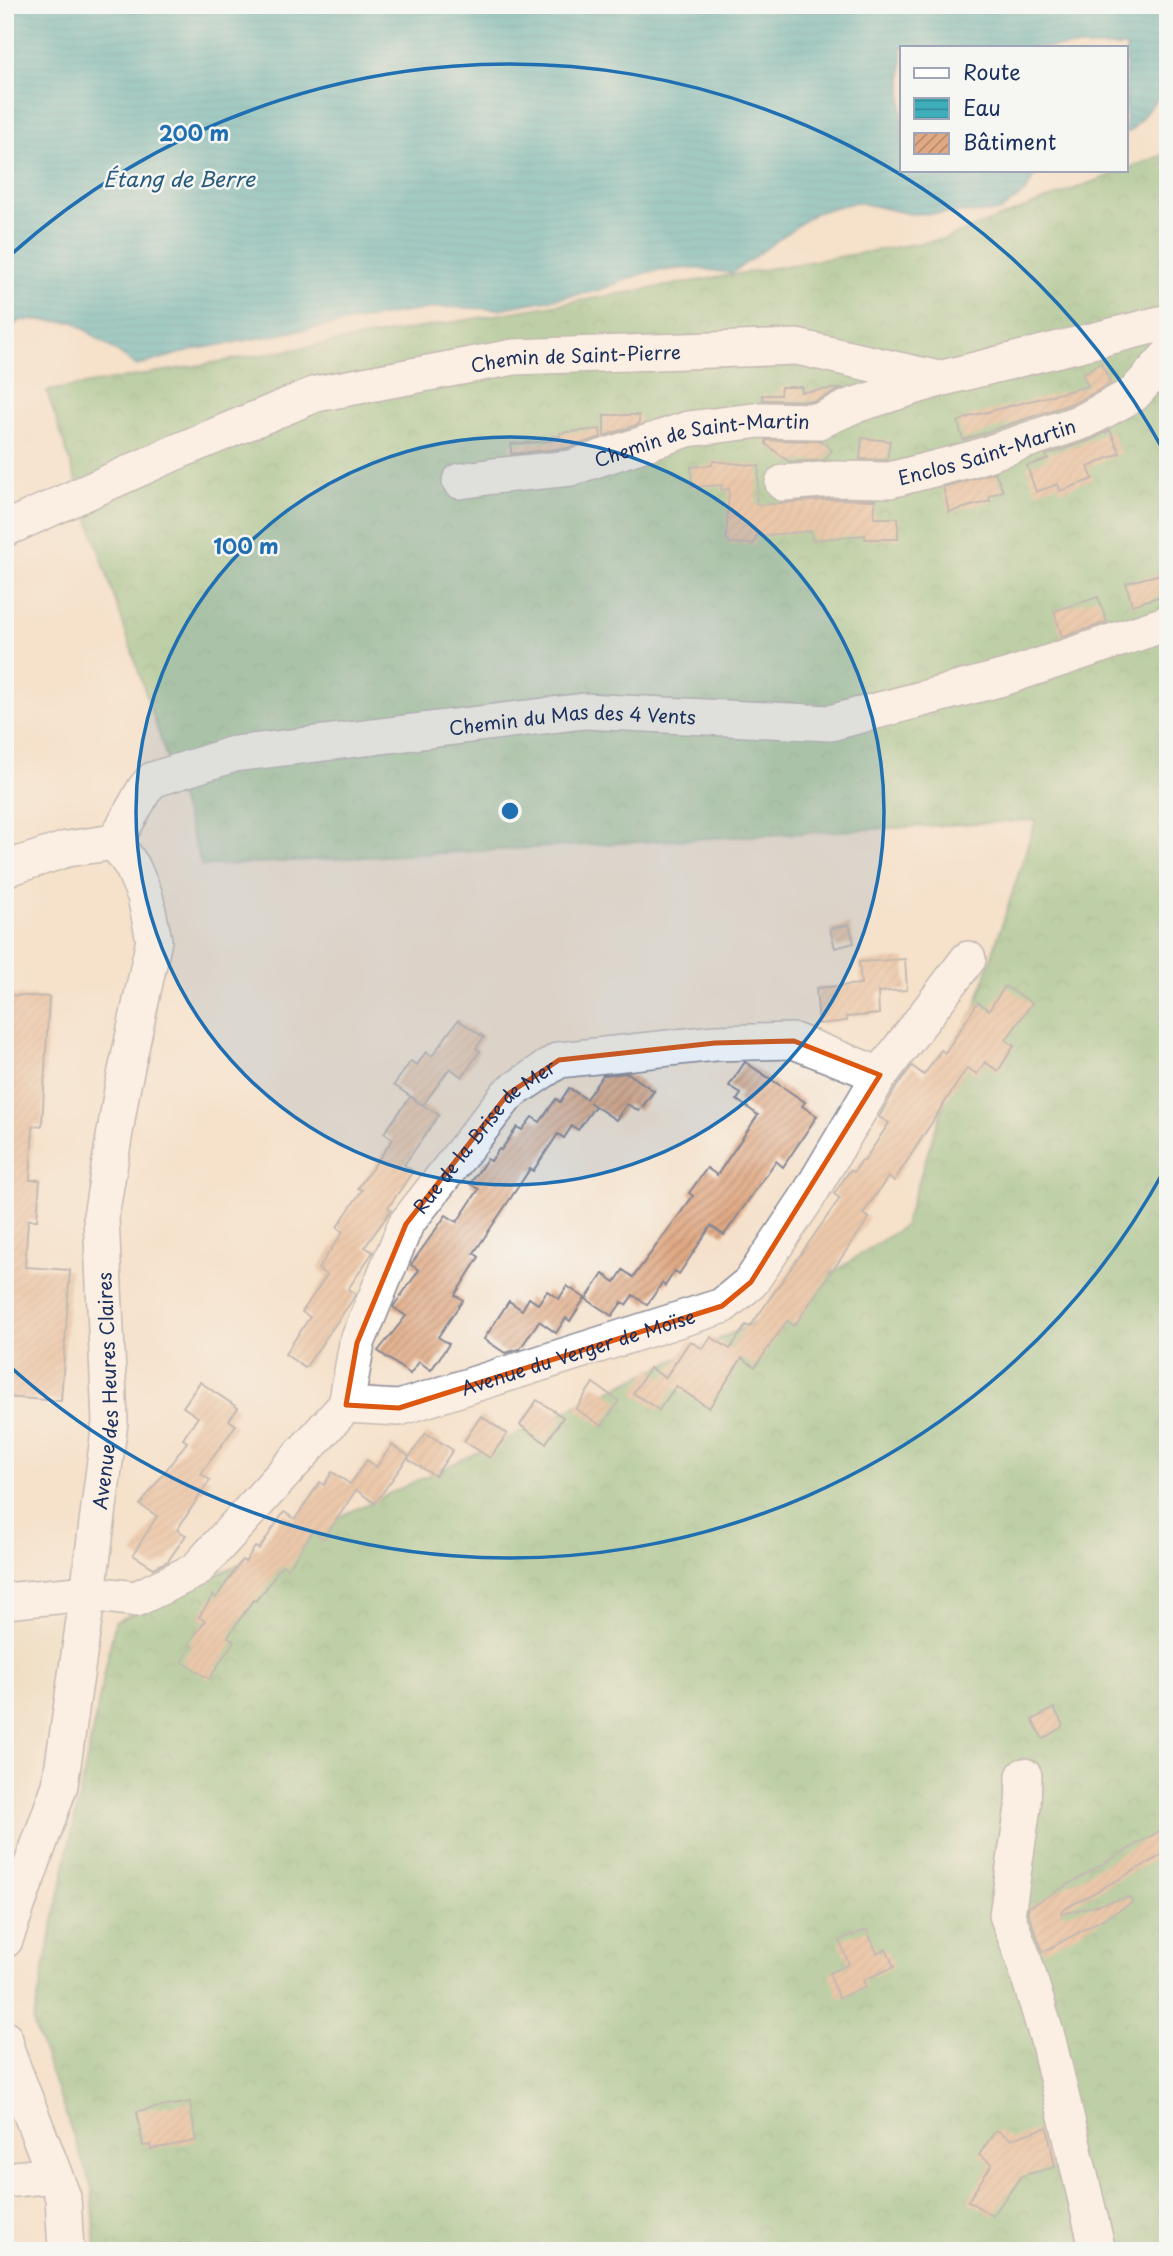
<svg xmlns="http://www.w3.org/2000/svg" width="1173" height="2256" font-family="'Playpen Sans',sans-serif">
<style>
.built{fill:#e9d9ba}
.forest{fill:url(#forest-crowns);stroke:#4a746c;stroke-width:2}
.water{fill:url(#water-rules);stroke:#2c6e8c;stroke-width:2}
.building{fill:url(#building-hatch)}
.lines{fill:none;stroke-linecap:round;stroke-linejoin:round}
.minor-casing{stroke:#888894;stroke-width:38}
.minor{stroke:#fff;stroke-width:35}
.marked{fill:none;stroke:#de5710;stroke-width:5;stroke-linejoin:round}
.ring{fill:none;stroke:#1f6fb2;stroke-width:3.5}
.labels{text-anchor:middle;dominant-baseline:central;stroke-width:5;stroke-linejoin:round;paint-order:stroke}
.street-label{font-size:19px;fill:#1b2f5e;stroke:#f6f6f2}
.water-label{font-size:21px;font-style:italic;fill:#275b7e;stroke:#f6f6f2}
.centre{fill:#1f6fb2;stroke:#f6f6f2;stroke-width:3.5}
.ring-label{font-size:21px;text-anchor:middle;font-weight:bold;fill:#1f6fb2;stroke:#f6f6f2;stroke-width:5;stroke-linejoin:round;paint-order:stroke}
</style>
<defs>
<pattern id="forest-crowns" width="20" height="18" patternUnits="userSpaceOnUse" patternTransform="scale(1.75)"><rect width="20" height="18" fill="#7ab97b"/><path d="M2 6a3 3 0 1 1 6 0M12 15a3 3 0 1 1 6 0" fill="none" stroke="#639768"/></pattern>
<pattern id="water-rules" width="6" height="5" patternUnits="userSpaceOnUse" patternTransform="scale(1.75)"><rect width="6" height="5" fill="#3eaeba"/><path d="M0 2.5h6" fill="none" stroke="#338e9a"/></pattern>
<pattern id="building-hatch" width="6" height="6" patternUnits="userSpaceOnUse" patternTransform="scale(1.75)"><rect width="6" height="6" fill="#e1a983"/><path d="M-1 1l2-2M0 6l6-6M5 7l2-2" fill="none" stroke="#b68a6e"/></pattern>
</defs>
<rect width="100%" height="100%" fill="#f6f6f2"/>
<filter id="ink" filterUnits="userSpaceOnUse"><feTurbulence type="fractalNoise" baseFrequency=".0143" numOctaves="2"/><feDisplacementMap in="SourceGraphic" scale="14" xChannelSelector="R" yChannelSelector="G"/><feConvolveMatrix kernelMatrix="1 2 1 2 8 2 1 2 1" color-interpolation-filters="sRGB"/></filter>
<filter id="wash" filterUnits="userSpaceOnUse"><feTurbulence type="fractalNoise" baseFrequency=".00686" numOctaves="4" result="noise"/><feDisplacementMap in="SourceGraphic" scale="28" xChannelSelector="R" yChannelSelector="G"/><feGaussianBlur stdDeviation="1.57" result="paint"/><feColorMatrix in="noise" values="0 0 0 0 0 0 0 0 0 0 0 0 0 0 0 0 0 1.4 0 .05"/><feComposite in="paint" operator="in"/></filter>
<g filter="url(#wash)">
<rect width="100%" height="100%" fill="#f5e1cb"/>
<path class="built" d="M 62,1615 L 33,1790 L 5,1879 L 5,1620 Z"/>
<path class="forest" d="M 1168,153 L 1168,2251 L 96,2251 L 92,2188 L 33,2023 L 115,1622 L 760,1320 L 904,1226 L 1036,820 L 202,866 L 47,391 L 944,239 Z"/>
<path class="water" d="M 5,5 L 1168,5 L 1168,85 L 1131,131 L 1126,133 L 1126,47 L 902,47 L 902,170 L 1038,170 L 1025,192 L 999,212 L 910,214 L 856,202 L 815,213 L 732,273 L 691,268 L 647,272 L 597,291 L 498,309 L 442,307 L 400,313 L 192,350 L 137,366 L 74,322 L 22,320 L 5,329 Z"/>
<g id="blocks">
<g class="building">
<path d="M 1101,363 L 1111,384 L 1076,402 L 963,440 L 958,422 L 971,416 L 1088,386 L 1082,374 Z"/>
<path d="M 781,387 L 802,387 L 801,392 L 844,388 L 815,401 L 763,400 L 762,395 L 780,395 Z"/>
<path d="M 604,415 L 639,415 L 639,424 L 604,436 Z"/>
<path d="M 600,429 L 601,437 L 567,448 L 511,454 L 511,444 L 551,441 L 551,437 L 560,436 L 560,433 Z"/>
<path d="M 1110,430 L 1120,453 L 1088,467 L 1093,479 L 1060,491 L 1058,484 L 1036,492 L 1027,466 L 1048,459 L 1046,455 L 1091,440 Z"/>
<path d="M 862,438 L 890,441 L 887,460 L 860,459 Z"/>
<path d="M 766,440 L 821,441 L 832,450 L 825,460 L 789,462 L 766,444 Z"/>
<path d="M 713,461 L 759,466 L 756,505 L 836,499 L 875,500 L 874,518 L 898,518 L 898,539 L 865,539 L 865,535 L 812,540 L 811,531 L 756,536 L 754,544 L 729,543 L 729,540 L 726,540 L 729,489 L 721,490 L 722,485 L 692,487 L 691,467 L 712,465 Z"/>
<path d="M 995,472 L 1003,491 L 989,496 L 990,501 L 949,512 L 943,487 Z"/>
<path d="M 1168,572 L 1168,594 L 1132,605 L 1126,583 Z"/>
<path d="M 1098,597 L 1107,622 L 1062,637 L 1054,611 Z"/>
<path d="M 849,924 L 854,943 L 835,948 L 830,929 Z"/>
<path d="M 905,959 L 907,990 L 878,992 L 879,1014 L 846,1017 L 847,1021 L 819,1024 L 816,988 L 861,984 L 859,962 Z"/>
<path d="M 1005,986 L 1032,1003 L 1006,1040 L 1014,1046 L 998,1071 L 985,1062 L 977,1074 L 967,1068 L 894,1181 L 888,1177 L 863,1214 L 869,1218 L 794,1326 L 787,1321 L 755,1367 L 742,1358 L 709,1408 L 676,1386 L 659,1410 L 633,1393 L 650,1368 L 665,1378 L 690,1341 L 703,1349 L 711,1337 L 730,1349 L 746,1325 L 750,1327 L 840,1198 L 834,1194 L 850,1170 L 854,1172 L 862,1160 L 864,1161 L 889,1123 L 879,1117 L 897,1086 L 912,1066 L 924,1075 L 941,1050 L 945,1053 L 978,1002 L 989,1010 Z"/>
<path d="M 5,995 L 49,997 L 42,1126 L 33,1125 L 30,1180 L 40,1180 L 37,1220 L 28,1220 L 25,1267 L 70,1270 L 61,1401 L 5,1397 Z"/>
<path d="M 458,1020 L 484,1037 L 476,1048 L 480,1051 L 462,1077 L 450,1068 L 423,1105 L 394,1085 L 411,1061 L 417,1065 L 426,1052 L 432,1056 Z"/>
<path d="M 745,1062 L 805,1102 L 802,1106 L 817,1116 L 783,1167 L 776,1161 L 724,1235 L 711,1226 L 679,1274 L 675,1271 L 665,1286 L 662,1283 L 647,1305 L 633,1295 L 626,1305 L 622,1302 L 612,1316 L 586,1299 L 603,1274 L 615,1282 L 623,1270 L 633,1277 L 693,1196 L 689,1193 L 707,1168 L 717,1175 L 758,1115 L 737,1100 L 741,1094 L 729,1086 Z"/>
<path d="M 628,1073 L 654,1091 L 639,1111 L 627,1104 L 616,1120 L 589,1102 L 595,1106 L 578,1130 L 572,1126 L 564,1138 L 558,1134 L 533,1171 L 530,1169 L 474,1253 L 479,1257 L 455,1295 L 463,1300 L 438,1337 L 449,1344 L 431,1370 L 419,1362 L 410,1374 L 378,1351 L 406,1316 L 393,1307 L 419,1270 L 411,1265 L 412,1263 L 446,1215 L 457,1222 L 479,1189 L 470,1184 L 487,1159 L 491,1161 L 499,1149 L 501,1150 L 517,1127 L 522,1130 L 532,1117 L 540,1122 L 556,1099 L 560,1102 L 569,1088 L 586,1099 L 603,1075 Z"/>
<path d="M 410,1097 L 439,1115 L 404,1165 L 413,1171 L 388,1208 L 391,1210 L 365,1247 L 373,1252 L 348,1289 L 355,1294 L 353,1299 L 305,1368 L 285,1354 L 310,1317 L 302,1312 L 327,1275 L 318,1269 L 343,1232 L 337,1227 L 362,1190 L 358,1188 L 393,1139 L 384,1133 Z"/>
<path d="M 567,1286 L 585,1298 L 570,1321 L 566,1318 L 556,1333 L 539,1321 L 520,1349 L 505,1353 L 484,1339 L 509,1301 L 522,1310 L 529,1298 L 538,1304 L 547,1291 L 559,1299 Z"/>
<path d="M 200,1382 L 238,1408 L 229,1420 L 236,1425 L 201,1474 L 210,1480 L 177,1530 L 186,1535 L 168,1561 L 154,1568 L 133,1555 L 157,1516 L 140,1505 L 187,1442 L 183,1439 L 198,1417 L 183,1407 Z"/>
<path d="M 593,1383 L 619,1401 L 602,1426 L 576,1409 Z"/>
<path d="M 537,1400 L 563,1417 L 546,1443 L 520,1425 Z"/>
<path d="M 481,1416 L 507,1434 L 490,1458 L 464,1441 Z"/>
<path d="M 426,1433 L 453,1450 L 435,1476 L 408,1459 Z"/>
<path d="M 392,1445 L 409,1456 L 375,1503 L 356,1490 L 324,1539 L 313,1531 L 288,1569 L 282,1565 L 265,1590 L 255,1601 L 253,1600 L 228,1637 L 234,1641 L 209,1679 L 182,1662 L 192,1646 L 189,1644 L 205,1621 L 199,1617 L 213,1595 L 216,1598 L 242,1560 L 245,1562 L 255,1547 L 259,1549 L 284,1512 L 295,1519 L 320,1482 L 324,1485 L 332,1472 L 350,1484 L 367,1460 L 376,1467 Z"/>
<path d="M 1054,1708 L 1062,1723 L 1062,1727 L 1043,1739 L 1032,1720 Z"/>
<path d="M 1168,1826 L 1168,1852 L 1061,1911 L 1062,1914 L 1130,1897 L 1132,1903 L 1043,1952 L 1028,1913 L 1028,1908 Z"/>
<path d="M 867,1930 L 877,1953 L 886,1949 L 894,1967 L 863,1980 L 866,1987 L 839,1998 L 829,1973 L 849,1964 L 839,1940 Z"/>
<path d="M 190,2102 L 196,2141 L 151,2149 L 150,2145 L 143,2146 L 137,2111 Z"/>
<path d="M 1047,2127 L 1055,2167 L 1021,2176 L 993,2216 L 968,2201 L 992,2164 L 979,2155 L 996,2130 L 1011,2139 Z"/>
</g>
</g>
</g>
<g filter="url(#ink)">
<use href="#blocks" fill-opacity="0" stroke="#888894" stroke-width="2"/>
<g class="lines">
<defs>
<g id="minor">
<path id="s1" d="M 460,481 L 494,476 L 571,468 L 688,429 L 761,420 L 819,421 L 852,406 L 939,379"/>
<path id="s2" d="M 783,483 L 835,479 L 890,480 L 972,459 L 1084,421 L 1134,394 L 1168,356"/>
<path id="s3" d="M 5,529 L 174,453 L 316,394 L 514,357 L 797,347 L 939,379 L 1168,322"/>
<path id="s4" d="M 115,842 L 144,790 L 152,780 L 234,754 L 584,711 L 830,723 L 1006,677 L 1168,623"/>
<path d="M 5,869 L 67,849 L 115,842"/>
<path id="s5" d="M 346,1405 L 357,1343 L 406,1224 L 508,1094 L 559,1060 L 715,1043 L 794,1041 L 880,1075"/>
<path id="s6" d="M 5,1601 L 88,1593 L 136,1599 L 196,1570 L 346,1405 L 399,1408 L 722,1306 L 751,1282 L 807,1198 L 880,1075 L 968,959"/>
<path d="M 1024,1776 L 1023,1807 L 1007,1915 L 1023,1957 L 1048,2040 L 1098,2251"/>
<path id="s7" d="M 5,1940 L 60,1785 L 88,1593 L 110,1422 L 101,1216 L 122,1090 L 154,940 L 145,896 L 132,866 L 115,842"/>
<path d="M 5,2039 L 7,2052 L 63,2197 L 66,2251"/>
<path d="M 5,2180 L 54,2175"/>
</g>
</defs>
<use href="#minor" class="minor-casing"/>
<use href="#minor" class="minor"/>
</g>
</g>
<path d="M0 0H1173V2256H0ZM 794,1041 L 880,1075 L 751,1282 L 722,1306 L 399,1408 L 346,1405 L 357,1343 L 406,1224 L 508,1094 L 559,1060 L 715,1043 Z" fill="#f5e1cb" fill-opacity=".55" fill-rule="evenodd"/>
<path class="marked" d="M 794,1041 L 880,1075 L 751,1282 L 722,1306 L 399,1408 L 346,1405 L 357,1343 L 406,1224 L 508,1094 L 559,1060 L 715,1043 Z"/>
<circle cx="510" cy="811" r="374" fill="#1f6fb2" fill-opacity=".12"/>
<g class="ring">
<circle cx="510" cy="811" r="374"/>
<path d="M1166 1167A747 747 0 0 1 5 1362M5 260A747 747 0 0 1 1166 455"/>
</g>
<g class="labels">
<g class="street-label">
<text stroke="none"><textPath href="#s3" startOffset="602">Chemin de Saint-Pierre</textPath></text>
<text stroke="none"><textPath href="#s1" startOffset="247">Chemin de Saint-Martin</textPath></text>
<text stroke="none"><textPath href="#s2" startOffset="208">Enclos Saint-Martin</textPath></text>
<text stroke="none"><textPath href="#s4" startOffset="499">Chemin du Mas des 4 Vents</textPath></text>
<text stroke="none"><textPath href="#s5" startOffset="310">Rue de la Brise de Mer</textPath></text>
<text stroke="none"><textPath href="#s6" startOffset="662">Avenue du Verger de Moïse</textPath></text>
<text stroke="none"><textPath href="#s7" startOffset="562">Avenue des Heures Claires</textPath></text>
</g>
<g class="water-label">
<text x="179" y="178">Étang de Berre</text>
</g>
</g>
<circle cx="510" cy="811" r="10" class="centre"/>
<g class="ring-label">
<text x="194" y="141">200 m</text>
<text x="246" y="554">100 m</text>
</g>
<rect width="1173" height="2256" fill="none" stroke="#f6f6f2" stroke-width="28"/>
<rect x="900" y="46" width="228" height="126" fill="#f6f6f2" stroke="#9ea6b7" stroke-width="2"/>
<rect x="914" y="68" width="35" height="10" fill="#ffffff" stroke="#9ea6b7" stroke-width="2"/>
<text x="963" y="80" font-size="21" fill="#1b2f5e">Route</text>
<rect x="914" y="98" width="35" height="21" fill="url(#water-rules)" stroke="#9ea6b7" stroke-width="2"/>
<text x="963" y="116" font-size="21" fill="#1b2f5e">Eau</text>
<rect x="914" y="133" width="35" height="21" fill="url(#building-hatch)" stroke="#9ea6b7" stroke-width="2"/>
<text x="963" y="150" font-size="21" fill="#1b2f5e">Bâtiment</text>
</svg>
